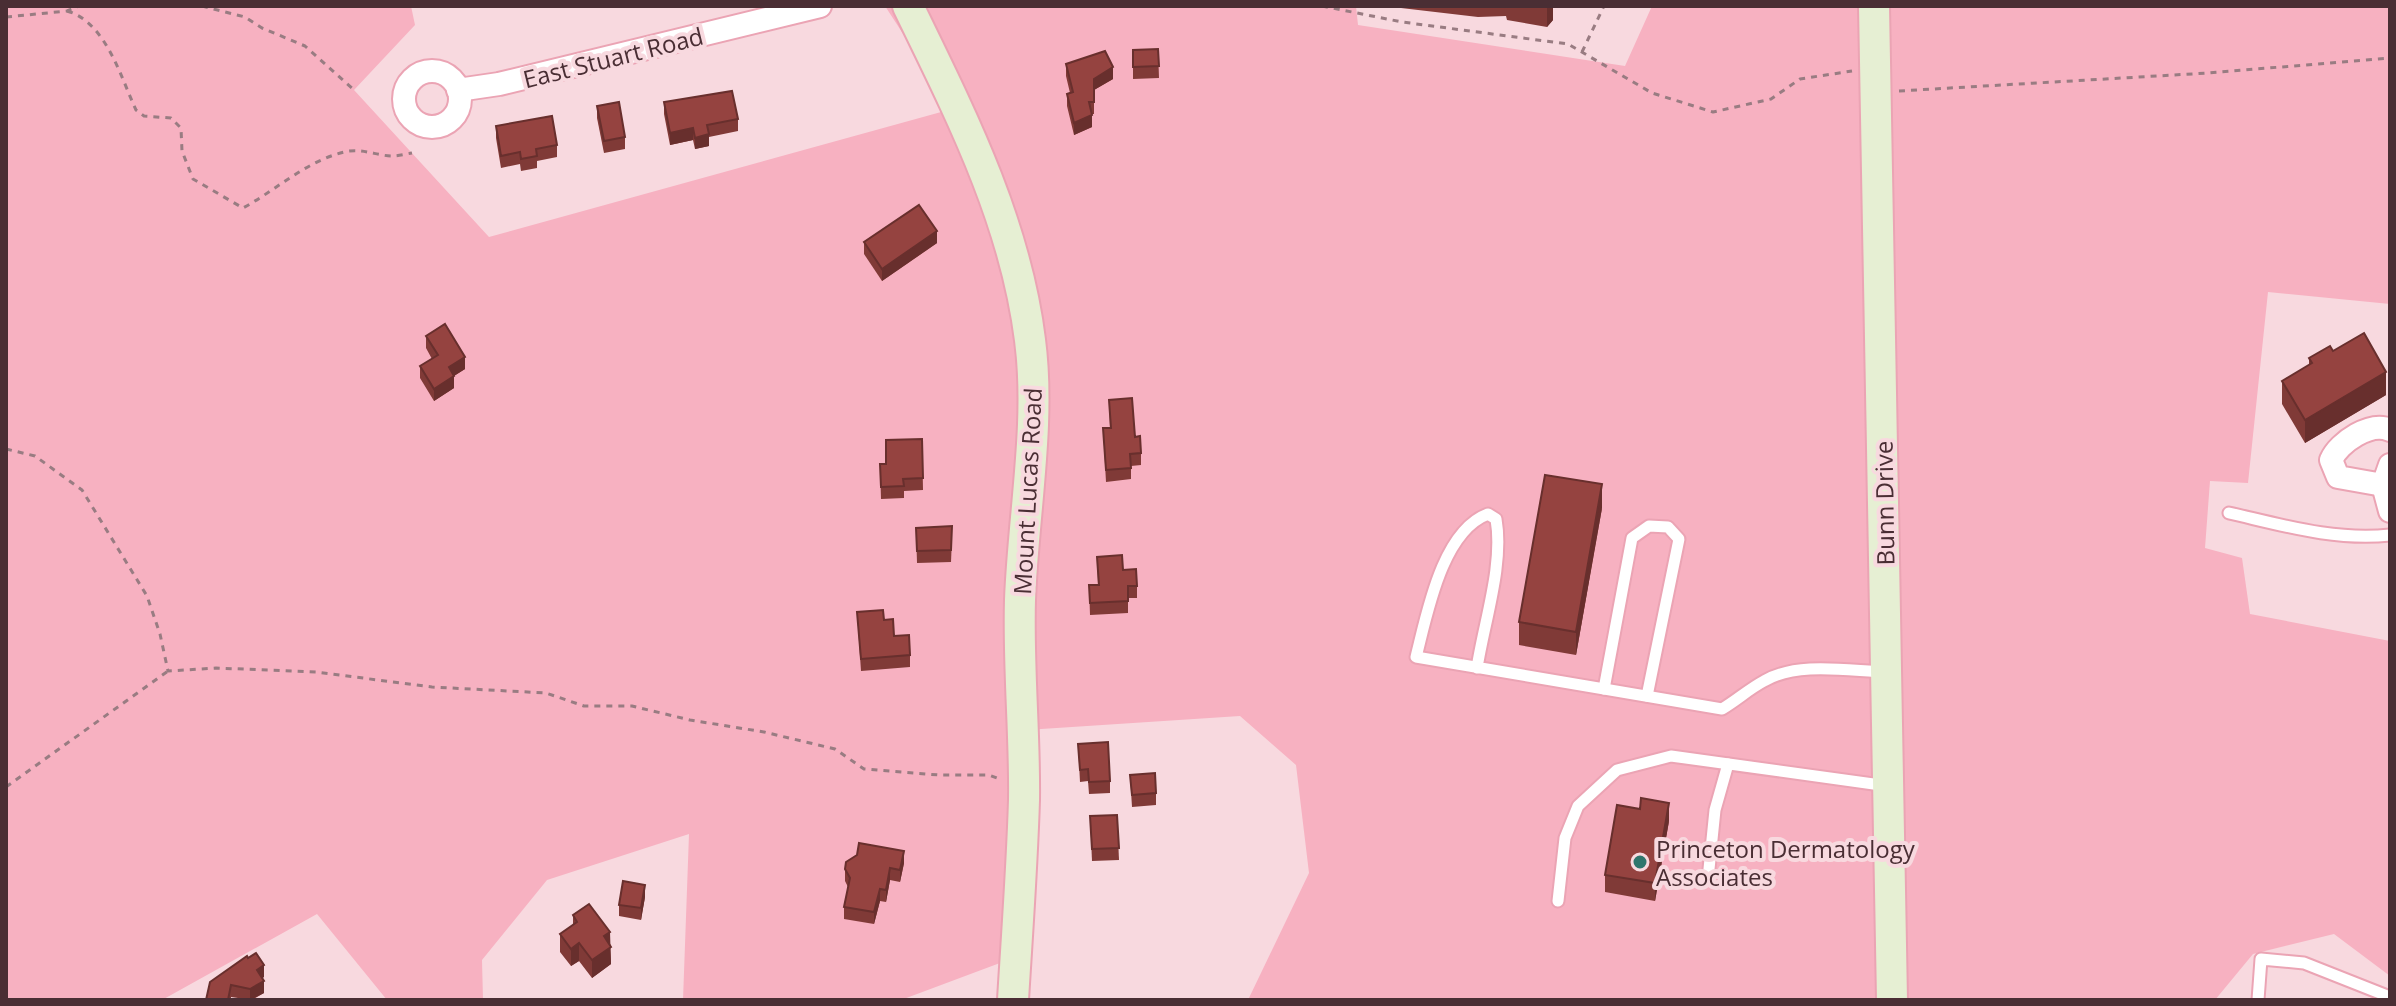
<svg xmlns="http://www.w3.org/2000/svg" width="2396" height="1006" font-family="'Open Sans',sans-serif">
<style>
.green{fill:#f7b1c1}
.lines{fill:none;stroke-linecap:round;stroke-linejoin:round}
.lane-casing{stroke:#eba4b4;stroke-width:15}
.street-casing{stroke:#eba4b4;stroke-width:26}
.secondary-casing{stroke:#eba4b4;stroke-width:34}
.path{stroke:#997c82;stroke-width:3;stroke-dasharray:6 6;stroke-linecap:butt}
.lane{stroke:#fff;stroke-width:11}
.street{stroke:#fff;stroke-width:22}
.secondary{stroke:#e6efd3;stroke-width:30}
.wall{fill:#803a37}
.shaded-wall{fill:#682f2d}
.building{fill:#954340;stroke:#682f2d;stroke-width:2}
.poi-dot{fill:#2f766d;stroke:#f8d9df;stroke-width:3}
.labels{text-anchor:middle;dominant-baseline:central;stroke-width:8;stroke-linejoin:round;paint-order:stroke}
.street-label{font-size:24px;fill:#4a2e34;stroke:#f8d9df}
.poi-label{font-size:24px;fill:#4a2e34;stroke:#f8d9df;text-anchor:start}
</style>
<rect width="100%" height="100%" fill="#f8d9df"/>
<path class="green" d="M 6,6 L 411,6 L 415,25 L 354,90 L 489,237 L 952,109 L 885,6 L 1356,6 L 1358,25 L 1625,66 L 1652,6 L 2390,6 L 2390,304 L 2268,292 L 2248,483 L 2210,481 L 2205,548 L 2242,558 L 2250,614 L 2390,641 L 2390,976 L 2334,934 L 2253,954 L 2215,1000 L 1248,1000 L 1309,873 L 1296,765 L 1240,716 L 1026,730 L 1016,957 L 901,1000 L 683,1000 L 689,834 L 547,880 L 482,960 L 483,1000 L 387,1000 L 317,914 L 162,1000 L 6,1000 Z"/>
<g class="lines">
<defs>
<g id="lane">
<path d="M 2229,513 C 2282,525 2335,541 2390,535"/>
<path d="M 1477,668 C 1484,622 1504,565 1496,519 L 1488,514 C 1442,531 1427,614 1416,657 C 1518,675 1620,692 1722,709 C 1737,700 1749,689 1764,681 C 1798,661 1849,671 1886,672"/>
<path d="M 1604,689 L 1632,538 L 1649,526 L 1668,527 L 1679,539 L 1647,696"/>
<path d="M 1709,869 L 1715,810 L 1728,764"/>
<path d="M 1558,901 L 1565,838 L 1578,806 L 1617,770 L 1671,756 L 1888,786"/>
<path d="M 2258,1000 L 2261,959 L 2304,963 L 2390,997"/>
</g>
<g id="street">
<circle cx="432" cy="99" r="28"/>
<path d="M 458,90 L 499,84 L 820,6"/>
<path d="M 2390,465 L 2383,485 L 2390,511"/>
<path d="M 2383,485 L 2338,477 L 2331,460 C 2339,442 2371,421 2390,430"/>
</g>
<g id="secondary">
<path d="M 908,6 C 960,113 1015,220 1030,340 C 1041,423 1023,516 1020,600 C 1018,667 1025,734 1024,800 C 1022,867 1017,933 1013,1000"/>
<path d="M 1874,6 L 1892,1000"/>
</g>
</defs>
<use href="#lane" class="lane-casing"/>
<use href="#street" class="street-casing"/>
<use href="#secondary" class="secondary-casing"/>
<g class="path">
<path d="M 202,6 L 245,17 L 262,28 L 305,46 L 354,90"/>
<path d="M 1322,6 L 1402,22 L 1568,44 L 1652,93 L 1713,112 L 1771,99 L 1800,79 L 1852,71"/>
<path d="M 67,11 C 106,22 121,78 136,110 L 144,116 L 171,118 L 181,128 L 182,151 L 193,179 L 243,208 C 278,189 308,159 349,151 C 365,149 378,156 393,156 C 399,156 406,154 412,153"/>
<path d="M 6,17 L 67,11 L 79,6"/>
<path d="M 1582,52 L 1604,6"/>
<path d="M 1899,91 L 2208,73 L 2390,58"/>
<path d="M 6,449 L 35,456 L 82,490 L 147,596 L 160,634 L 168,671 L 216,668 L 316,672 L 432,687 L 546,693 L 584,706 L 632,706 L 690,720 L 764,732 L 835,749 L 864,769 L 939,775 L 989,775 L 1002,780"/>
<path d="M 6,787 L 168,671"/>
</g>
<use href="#lane" class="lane"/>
<use href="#street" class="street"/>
<use href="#secondary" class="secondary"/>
</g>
<g class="wall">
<path d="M 1401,6 L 1553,6 L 1553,20 L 1547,27 L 1507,20 L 1506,16 L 1478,17 L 1401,8 Z"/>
<path d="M 1158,49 L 1159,78 L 1133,79 L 1133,50 Z"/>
<path d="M 1066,64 L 1113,79 L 1094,90 L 1094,114 L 1092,114 L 1092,127 L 1074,135 L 1067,106 L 1067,94 L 1070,93 L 1066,76 Z"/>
<path d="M 664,102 L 738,119 L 738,131 L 709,137 L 709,146 L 695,149 L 693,140 L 670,145 L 664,114 Z"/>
<path d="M 597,106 L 625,137 L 625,149 L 604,153 L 597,118 Z"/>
<path d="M 496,126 L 557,145 L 557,157 L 537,161 L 537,168 L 521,171 L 520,164 L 501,168 L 496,138 Z"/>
<path d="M 864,242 L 937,243 L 882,281 L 864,254 Z"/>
<path d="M 426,336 L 465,369 L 454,376 L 454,388 L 434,401 L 420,378 L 420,366 L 432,359 L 426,348 Z"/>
<path d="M 2333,351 L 2386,395 L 2305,443 L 2282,404 L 2282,381 L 2309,365 L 2309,358 Z"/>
<path d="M 1109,400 L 1135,437 L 1141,453 L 1141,465 L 1131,466 L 1131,479 L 1106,482 L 1103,428 L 1110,428 Z"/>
<path d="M 922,439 L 923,490 L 904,491 L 904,498 L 881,499 L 880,464 L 886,464 Z"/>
<path d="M 1602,508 L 1576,655 L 1519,645 L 1519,622 Z"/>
<path d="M 916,528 L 952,538 L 951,562 L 917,563 Z"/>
<path d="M 1097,557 L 1123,570 L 1137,586 L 1137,598 L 1128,598 L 1128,613 L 1090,615 L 1089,585 L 1098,585 Z"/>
<path d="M 857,612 L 884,620 L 894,636 L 910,655 L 910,667 L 861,671 Z"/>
<path d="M 1078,744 L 1110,781 L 1110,793 L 1089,794 L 1088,781 L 1080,782 Z"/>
<path d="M 1130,775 L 1156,793 L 1156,805 L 1132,807 Z"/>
<path d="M 1117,815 L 1119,860 L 1092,861 L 1090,816 Z"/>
<path d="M 1669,821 L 1655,901 L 1605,892 L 1605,875 Z"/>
<path d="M 904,863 L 900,882 L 890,880 L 886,902 L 880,901 L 874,924 L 844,919 L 844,907 L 848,887 L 845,881 L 845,869 Z"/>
<path d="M 645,897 L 641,920 L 619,916 L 619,905 Z"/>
<path d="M 573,915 L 610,944 L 611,964 L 592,978 L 579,961 L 571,966 L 560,952 L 560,934 L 573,925 Z"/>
<path d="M 264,977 L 262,978 L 264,993 L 252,1000 L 231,997 L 231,1000 L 206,1000 L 210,982 Z"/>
</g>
<g class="shaded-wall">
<path d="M 1547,6 L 1553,6 L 1553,20 L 1547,27 Z"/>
<path d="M 1113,67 L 1113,79 L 1094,90 L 1094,79 Z"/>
<path d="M 1092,115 L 1092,127 L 1074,135 L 1074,123 Z"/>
<path d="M 693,128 L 693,140 L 670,145 L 670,133 Z"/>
<path d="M 709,134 L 709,146 L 695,149 L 695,138 Z"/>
<path d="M 937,231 L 937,243 L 882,281 L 882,269 Z"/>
<path d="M 465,357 L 465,369 L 449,379 L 449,367 Z"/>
<path d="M 2386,372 L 2386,395 L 2305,443 L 2305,420 Z"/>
<path d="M 454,376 L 454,388 L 434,401 L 434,389 Z"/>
<path d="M 1602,484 L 1602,508 L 1576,655 L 1576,632 Z"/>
<path d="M 1669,803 L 1669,821 L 1655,901 L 1655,883 Z"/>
<path d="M 904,851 L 904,863 L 900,882 L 900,870 Z"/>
<path d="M 890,868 L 890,880 L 886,902 L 886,890 Z"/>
<path d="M 645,885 L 645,897 L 641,920 L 641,908 Z"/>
<path d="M 880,889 L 880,901 L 874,924 L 874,912 Z"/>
<path d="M 610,932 L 611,964 L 592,978 L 592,960 L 604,936 Z"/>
<path d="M 579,943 L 579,961 L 571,966 L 571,949 Z"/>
<path d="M 264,965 L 264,977 L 257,982 L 257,970 Z"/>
<path d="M 264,981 L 264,993 L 250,1000 L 250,989 Z"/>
</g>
<g class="building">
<path d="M 1158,49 L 1159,66 L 1133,67 L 1133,50 Z"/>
<path d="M 1105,51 L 1113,67 L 1094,79 L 1094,102 L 1089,102 L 1092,115 L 1074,123 L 1067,94 L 1073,92 L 1066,64 Z"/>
<path d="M 732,91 L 738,119 L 707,125 L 709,134 L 695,138 L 693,128 L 670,133 L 664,102 Z"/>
<path d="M 619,102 L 625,137 L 604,141 L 597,106 Z"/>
<path d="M 552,116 L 557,145 L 536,149 L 537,156 L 521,159 L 520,152 L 501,156 L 496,126 Z"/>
<path d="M 919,205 L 937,231 L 882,269 L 864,242 Z"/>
<path d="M 445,324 L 465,357 L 449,367 L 454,376 L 434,389 L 420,366 L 438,355 L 426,336 Z"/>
<path d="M 2364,333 L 2386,372 L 2305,420 L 2282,381 L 2312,363 L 2309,358 L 2330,346 L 2333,351 Z"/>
<path d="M 1132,398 L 1135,437 L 1140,436 L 1141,453 L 1130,454 L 1131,468 L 1106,470 L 1103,428 L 1111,428 L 1109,400 Z"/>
<path d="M 922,439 L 923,478 L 903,479 L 904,486 L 881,487 L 880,464 L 886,464 L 886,440 Z"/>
<path d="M 1545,475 L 1602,484 L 1576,632 L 1519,622 Z"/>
<path d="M 952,526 L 951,550 L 917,551 L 916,528 Z"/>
<path d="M 1122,555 L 1123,570 L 1136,569 L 1137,586 L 1128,586 L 1128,601 L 1090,603 L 1089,585 L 1099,585 L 1097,557 Z"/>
<path d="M 883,610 L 884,620 L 893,619 L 894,636 L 909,635 L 910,655 L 861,659 L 857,612 Z"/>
<path d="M 1108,742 L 1110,781 L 1089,782 L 1088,769 L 1080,770 L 1078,744 Z"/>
<path d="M 1155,773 L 1156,793 L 1132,795 L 1130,775 Z"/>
<path d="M 1641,798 L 1669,803 L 1655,883 L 1605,875 L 1617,805 L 1640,809 Z"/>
<path d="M 1117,815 L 1119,848 L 1092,849 L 1090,816 Z"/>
<path d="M 859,843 L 904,851 L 900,870 L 890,868 L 886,890 L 880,889 L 874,912 L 844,907 L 850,878 L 845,869 L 846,862 L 857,855 Z"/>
<path d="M 623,881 L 645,885 L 641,908 L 619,905 Z"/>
<path d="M 589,904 L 610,932 L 604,936 L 611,947 L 592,960 L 579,943 L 571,949 L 560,934 L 577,922 L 573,915 Z"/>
<path d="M 256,953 L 264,965 L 257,970 L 264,981 L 250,989 L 231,985 L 228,1000 L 206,1000 L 210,982 L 247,956 L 248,958 Z"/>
</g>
<circle class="poi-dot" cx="1640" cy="862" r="8"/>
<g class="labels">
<g class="street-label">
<text transform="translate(613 57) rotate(-14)">East Stuart Road</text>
<text transform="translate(1027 491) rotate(-87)">Mount Lucas Road</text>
<text transform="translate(1884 503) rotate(-91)">Bunn Drive</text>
</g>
<g class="poi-label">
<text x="1656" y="848">Princeton Dermatology<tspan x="1656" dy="28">Associates</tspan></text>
</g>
</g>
<rect width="2396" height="1006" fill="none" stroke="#4a2e34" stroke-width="16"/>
</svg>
